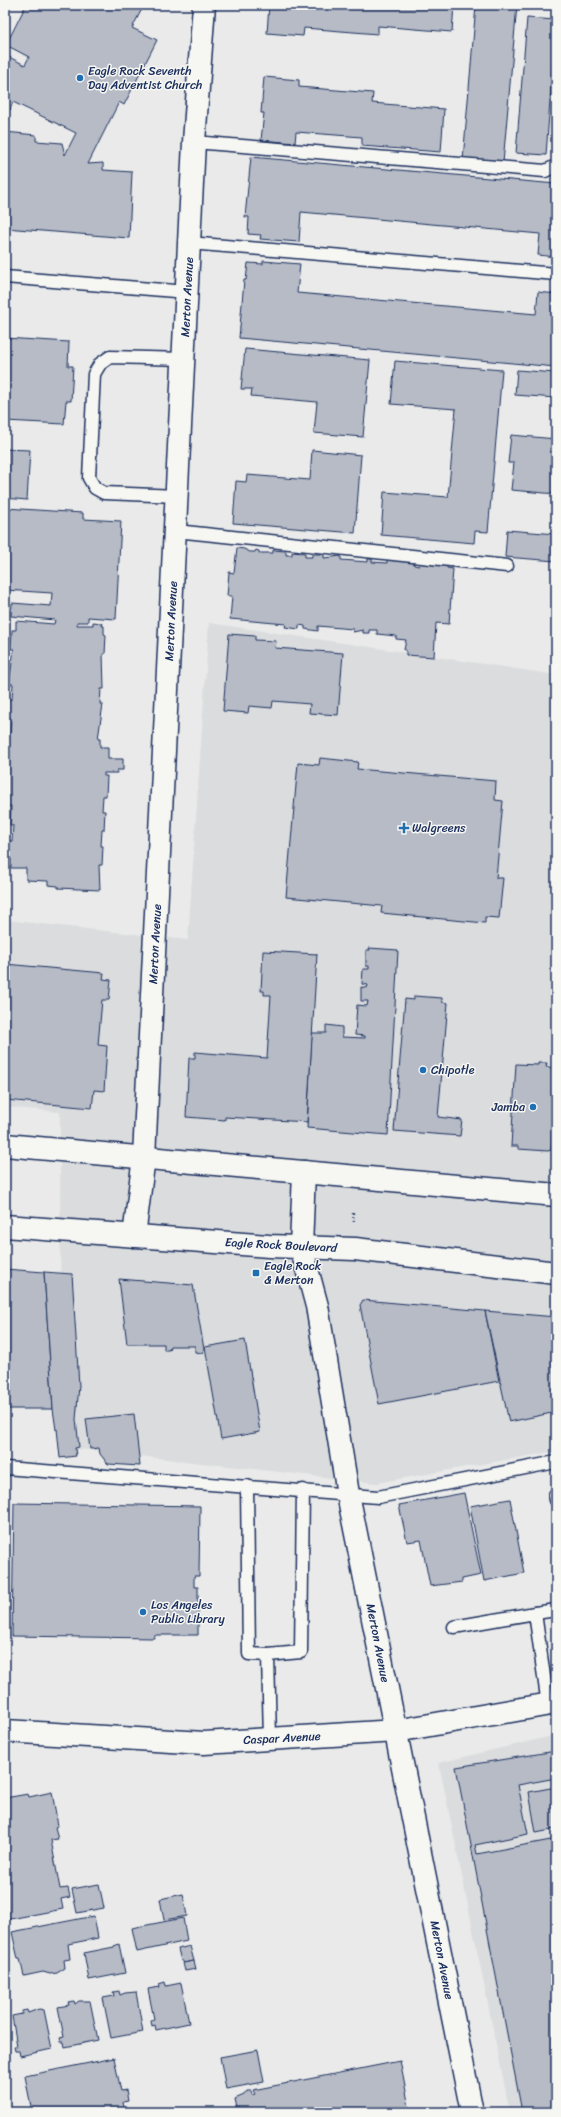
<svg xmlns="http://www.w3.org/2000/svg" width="561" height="2117" font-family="Sriracha,sans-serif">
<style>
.built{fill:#dadcde}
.building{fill:#b6bbc6;stroke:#1b2f5e}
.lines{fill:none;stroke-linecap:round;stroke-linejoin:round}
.lane-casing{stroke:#1b2f5e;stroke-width:15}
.street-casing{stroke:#1b2f5e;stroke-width:25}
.secondary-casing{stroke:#1b2f5e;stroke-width:25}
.path{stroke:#1b2f5e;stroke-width:2.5;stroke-dasharray:1 3;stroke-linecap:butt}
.lane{stroke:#f6f6f2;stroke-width:12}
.street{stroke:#f6f6f2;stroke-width:22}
.secondary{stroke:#f6f6f2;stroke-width:22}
.poi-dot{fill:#1f6fb2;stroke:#f6f6f2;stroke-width:1.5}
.labels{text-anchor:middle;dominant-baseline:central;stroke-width:3;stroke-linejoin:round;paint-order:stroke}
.poi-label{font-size:12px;fill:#1b2f5e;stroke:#f6f6f2;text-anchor:start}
.street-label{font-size:12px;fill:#1b2f5e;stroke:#f6f6f2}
</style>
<rect width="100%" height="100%" fill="#e9eae9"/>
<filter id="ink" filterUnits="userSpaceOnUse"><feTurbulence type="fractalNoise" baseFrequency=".025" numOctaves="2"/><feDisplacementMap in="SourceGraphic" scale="8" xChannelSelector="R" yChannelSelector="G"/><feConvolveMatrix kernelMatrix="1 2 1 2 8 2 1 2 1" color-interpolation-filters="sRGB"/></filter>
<g filter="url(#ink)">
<g class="built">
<path d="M 209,623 L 556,675 L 556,1451 L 376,1483 L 61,1447 L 60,1112 L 5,1107 L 5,920 L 188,940 Z"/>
<path d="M 556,1735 L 556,2112 L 510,2112 L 439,1763 Z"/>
</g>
<g class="building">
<path d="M 26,5 L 144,5 L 132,28 L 157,40 L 124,105 L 119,102 L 88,164 L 103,163 L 103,170 L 132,172 L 129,238 L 5,228 L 5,132 L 36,135 L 36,141 L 62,143 L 65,155 L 76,133 L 13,102 L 10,110 L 5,107 L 5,55 L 25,65 L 29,57 L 6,45 Z"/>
<path d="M 269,5 L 454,5 L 452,32 L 378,26 L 378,34 L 304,28 L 303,36 L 267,33 Z"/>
<path d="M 476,5 L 517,5 L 503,163 L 463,160 Z"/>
<path d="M 527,18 L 556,20 L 546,155 L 516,153 Z"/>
<path d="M 264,77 L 299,80 L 299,87 L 373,93 L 372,103 L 444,109 L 441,152 L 362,146 L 362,137 L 296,132 L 295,143 L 261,140 L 264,113 L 261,113 Z"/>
<path d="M 251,157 L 556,184 L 556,257 L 538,255 L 540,234 L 301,212 L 299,242 L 260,239 L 261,235 L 248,234 L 249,217 L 245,217 Z"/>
<path d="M 263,261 L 300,264 L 297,293 L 536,314 L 538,292 L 556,294 L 556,367 L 239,338 L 244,280 L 246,280 L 248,263 L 263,264 Z"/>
<path d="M 5,338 L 69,342 L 68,366 L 73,366 L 71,401 L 66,401 L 64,424 L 5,421 L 5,424 Z"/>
<path d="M 245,349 L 370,360 L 363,437 L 314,433 L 317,402 L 251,396 L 252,389 L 241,389 Z"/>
<path d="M 395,361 L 502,370 L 488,532 L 475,531 L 474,543 L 381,535 L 384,492 L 448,497 L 456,409 L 391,404 Z"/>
<path d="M 517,370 L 556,373 L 556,398 L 515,395 Z"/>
<path d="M 511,435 L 556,439 L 556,494 L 511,490 L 514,463 L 508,463 Z"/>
<path d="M 5,449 L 30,450 L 27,500 L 5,498 Z"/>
<path d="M 312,450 L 361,455 L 355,533 L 233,523 L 236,481 L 246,482 L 247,475 L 310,480 Z"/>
<path d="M 5,508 L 83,513 L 83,519 L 121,521 L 116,619 L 88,617 L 88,622 L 77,622 L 77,625 L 93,625 L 93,622 L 102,623 L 101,626 L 104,626 L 104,634 L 106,635 L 105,654 L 103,654 L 104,689 L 101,689 L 100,704 L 103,704 L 98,739 L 100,739 L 100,747 L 108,747 L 108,759 L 123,759 L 123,770 L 117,770 L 117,773 L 104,773 L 104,776 L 107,776 L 106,796 L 103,796 L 102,811 L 105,811 L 104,830 L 102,830 L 101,846 L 103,846 L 102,865 L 99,865 L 100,890 L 58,888 L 58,886 L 48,885 L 48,881 L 26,880 L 26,868 L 11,868 L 11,859 L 8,859 L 8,841 L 12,841 L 13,825 L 10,825 L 11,806 L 5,806 L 5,742 L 7,734 L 10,734 L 11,718 L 6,718 L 8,699 L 12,699 L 13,684 L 9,684 L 14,649 L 11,649 L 12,630 L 16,630 L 16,621 L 54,624 L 55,620 L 11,616 L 12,603 L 51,606 L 52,593 L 5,590 Z"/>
<path d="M 507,530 L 556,534 L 556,561 L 505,557 Z"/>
<path d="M 237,548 L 244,549 L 250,552 L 255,552 L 256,550 L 259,551 L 259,553 L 273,553 L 273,550 L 286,551 L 286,555 L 292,555 L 292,552 L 305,553 L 305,557 L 312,557 L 312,554 L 324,554 L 324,558 L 341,556 L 341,560 L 368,562 L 368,559 L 372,559 L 372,562 L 387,563 L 387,560 L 413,562 L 414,565 L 419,566 L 419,563 L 447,565 L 447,568 L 453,569 L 449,624 L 436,623 L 434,657 L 406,655 L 406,650 L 404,650 L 406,640 L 396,639 L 396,636 L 377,634 L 377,630 L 369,630 L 369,633 L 363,633 L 363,630 L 353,632 L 353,629 L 318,626 L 318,631 L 305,629 L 305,626 L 299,625 L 299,629 L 285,627 L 286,624 L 230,619 L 232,596 L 227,596 L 229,572 L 234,573 Z"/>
<path d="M 229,634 L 255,636 L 255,640 L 276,641 L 275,648 L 343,653 L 338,715 L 309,713 L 310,704 L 273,701 L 272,708 L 249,706 L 248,713 L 223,711 Z"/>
<path d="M 320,758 L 358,762 L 357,769 L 496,781 L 495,800 L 503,801 L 496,878 L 503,878 L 499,918 L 485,917 L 485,923 L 381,913 L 382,906 L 286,897 L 298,763 L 319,765 Z"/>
<path d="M 369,948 L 398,950 L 388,1135 L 307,1128 L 312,1033 L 326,1033 L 326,1025 L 342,1027 L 342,1037 L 365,1038 L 365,1036 L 355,1035 L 357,1005 L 367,1006 L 368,1001 L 361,1001 L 361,987 L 367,988 L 368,985 L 362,984 L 363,969 L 369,969 L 369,966 L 366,966 L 366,950 L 370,950 Z"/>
<path d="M 263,951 L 317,954 L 307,1122 L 225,1117 L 225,1120 L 186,1117 L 189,1058 L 195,1058 L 195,1052 L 267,1058 L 271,995 L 264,995 L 264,991 L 261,991 Z"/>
<path d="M 5,964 L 104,973 L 103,979 L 111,980 L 109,1000 L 102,1000 L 98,1045 L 107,1046 L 104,1091 L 94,1090 L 92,1108 L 5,1100 Z"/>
<path d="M 414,996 L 442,998 L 442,1002 L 448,1003 L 438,1117 L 462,1120 L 460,1136 L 394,1131 L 405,999 L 414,1000 Z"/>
<path d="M 538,1063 L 547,1063 L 546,1067 L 556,1068 L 551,1150 L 548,1151 L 518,1149 L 518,1146 L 511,1146 L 516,1064 L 538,1065 Z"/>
<path d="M 5,1269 L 44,1272 L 53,1409 L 5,1409 Z"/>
<path d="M 44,1272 L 72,1274 L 79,1386 L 76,1419 L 79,1447 L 75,1448 L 76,1456 L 60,1458 L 57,1429 L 56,1430 L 53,1409 Z"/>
<path d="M 119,1279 L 193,1285 L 204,1349 L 202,1353 L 195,1352 L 195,1346 L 170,1346 L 169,1350 L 164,1350 L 164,1344 L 127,1344 Z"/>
<path d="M 363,1300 L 485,1311 L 499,1381 L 379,1404 L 360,1305 Z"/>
<path d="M 485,1311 L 556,1317 L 556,1412 L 509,1422 Z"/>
<path d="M 245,1340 L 260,1432 L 221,1439 L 205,1347 Z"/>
<path d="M 134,1414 L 140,1466 L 108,1464 L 100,1454 L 99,1448 L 90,1449 L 86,1419 Z"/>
<path d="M 464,1493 L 481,1575 L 462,1579 L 462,1582 L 430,1586 L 421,1540 L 407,1542 L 399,1505 Z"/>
<path d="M 510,1499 L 524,1573 L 484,1581 L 470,1506 Z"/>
<path d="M 14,1503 L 200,1506 L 199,1576 L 194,1576 L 194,1587 L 198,1587 L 198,1635 L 154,1635 L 154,1638 L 12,1636 Z"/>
<path d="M 556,1751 L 556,1778 L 518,1785 L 528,1834 L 475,1845 L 477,1854 L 556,1839 L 556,1974 L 553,1975 L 556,1988 L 556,2112 L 522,2112 L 456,1767 Z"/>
<path d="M 556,1787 L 556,1829 L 536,1833 L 529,1792 Z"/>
<path d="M 52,1792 L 58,1826 L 55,1827 L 58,1839 L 51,1840 L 60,1889 L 68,1888 L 70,1897 L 61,1899 L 63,1909 L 5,1920 L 5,1798 L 28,1794 L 29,1797 Z"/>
<path d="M 99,1884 L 104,1908 L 77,1913 L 72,1889 Z"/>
<path d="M 183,1894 L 187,1916 L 164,1920 L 160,1899 Z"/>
<path d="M 94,1916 L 98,1938 L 68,1944 L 70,1959 L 64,1960 L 65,1968 L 57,1973 L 50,1974 L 43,1972 L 24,1976 L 20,1959 L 18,1959 L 12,1932 Z"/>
<path d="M 183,1918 L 187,1941 L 137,1952 L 132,1928 Z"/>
<path d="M 119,1944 L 125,1973 L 89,1980 L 84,1953 L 114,1947 L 114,1946 Z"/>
<path d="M 190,1946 L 194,1961 L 183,1963 L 183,1961 L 181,1961 L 178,1949 Z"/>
<path d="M 194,1961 L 196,1969 L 185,1971 L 183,1963 Z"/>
<path d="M 165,1982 L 166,1986 L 181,1983 L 189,2023 L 156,2030 L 155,2025 L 152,2026 L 151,2020 L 154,2019 L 148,1989 L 160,1987 L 159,1984 Z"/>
<path d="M 119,1991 L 120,1995 L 125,1993 L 136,1992 L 143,2032 L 111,2038 L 103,1998 L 114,1996 L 113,1992 Z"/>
<path d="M 74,2001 L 75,2004 L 79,2001 L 90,2001 L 98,2040 L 65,2047 L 64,2042 L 61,2042 L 60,2038 L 64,2037 L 58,2007 L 69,2005 L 68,2002 Z"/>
<path d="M 39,2009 L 44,2010 L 52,2049 L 20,2056 L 19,2051 L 15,2051 L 14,2046 L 17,2046 L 12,2016 L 22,2014 L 22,2011 L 27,2010 L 28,2013 Z"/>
<path d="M 258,2050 L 264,2082 L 226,2089 L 220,2057 Z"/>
<path d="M 114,2058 L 121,2091 L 126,2090 L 128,2101 L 123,2102 L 125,2112 L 32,2112 L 25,2076 Z"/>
<path d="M 400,2061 L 410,2112 L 241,2112 L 240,2108 L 237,2108 L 235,2099 L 244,2095 L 247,2091 L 251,2091 L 252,2095 L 255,2094 L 253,2090 Z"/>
</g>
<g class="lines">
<defs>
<g id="lane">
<path d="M 194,142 L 545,171 L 556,166"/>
<path d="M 189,243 L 556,274"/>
<path d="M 5,277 L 187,292"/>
<path d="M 178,496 L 104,493 L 95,488 L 89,478 L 94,374 L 100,364 L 110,357 L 184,359"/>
<path d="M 176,531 L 507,566"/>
<path d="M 5,1468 L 378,1497 L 556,1462"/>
<path d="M 247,1486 L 249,1654 L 268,1655 L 270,1739"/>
<path d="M 555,1495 L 556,1500"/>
<path d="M 535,1613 L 556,1610"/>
<path d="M 454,1627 L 535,1613 L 548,1705"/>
<path d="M 268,1655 L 301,1652 L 303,1490"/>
</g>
<g id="street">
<path d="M 304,1172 L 301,1247 L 317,1306 L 348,1494 L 472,2112"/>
<path d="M 134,1236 L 144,1157 L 194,142 L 204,5"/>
<path d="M 5,1731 L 204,1743 L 396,1731 L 556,1703"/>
</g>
<g id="secondary">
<path d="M 5,1145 L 556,1195"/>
<path d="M 5,1226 L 269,1246 L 355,1249 L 556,1273"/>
</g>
</defs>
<use href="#lane" class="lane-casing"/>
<use href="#street" class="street-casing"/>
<use href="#secondary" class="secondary-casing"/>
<path class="path" d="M 353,1213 L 354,1223"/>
<use href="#lane" class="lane"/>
<use href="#street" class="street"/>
<use href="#secondary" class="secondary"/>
</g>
</g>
<g class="poi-dot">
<circle cx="80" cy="78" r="4"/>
<path d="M402 822h4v4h4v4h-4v4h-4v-4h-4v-4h4z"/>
<circle cx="423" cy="1070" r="4"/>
<circle cx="533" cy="1107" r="4"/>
<rect x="252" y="1269" width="8" height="8" rx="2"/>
<circle cx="143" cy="1612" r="4"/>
</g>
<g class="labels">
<g class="poi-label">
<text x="88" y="71">Eagle Rock Seventh<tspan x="88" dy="14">Day Adventist Church</tspan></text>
<text x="412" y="828">Walgreens</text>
<text x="431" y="1070">Chipotle</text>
<text x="525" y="1107" text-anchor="end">Jamba</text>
<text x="264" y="1266">Eagle Rock<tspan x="264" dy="14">&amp; Merton</tspan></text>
<text x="151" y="1605">Los Angeles<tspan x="151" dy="14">Public Library</tspan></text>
</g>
<g class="street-label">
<text transform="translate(187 297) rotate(-87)">Merton Avenue</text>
<text transform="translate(171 621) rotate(-87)">Merton Avenue</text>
<text transform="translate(155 944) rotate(-87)">Merton Avenue</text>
<text transform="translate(281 1245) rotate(3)">Eagle Rock Boulevard</text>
<text transform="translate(378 1643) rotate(79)">Merton Avenue</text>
<text transform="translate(282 1738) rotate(-3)">Caspar Avenue</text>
<text transform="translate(442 1960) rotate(79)">Merton Avenue</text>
</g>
</g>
<rect width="561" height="2117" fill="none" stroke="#f6f6f2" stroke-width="20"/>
<rect x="10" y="10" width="541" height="2097" fill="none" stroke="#1b2f5e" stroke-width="1.5" filter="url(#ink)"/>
</svg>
